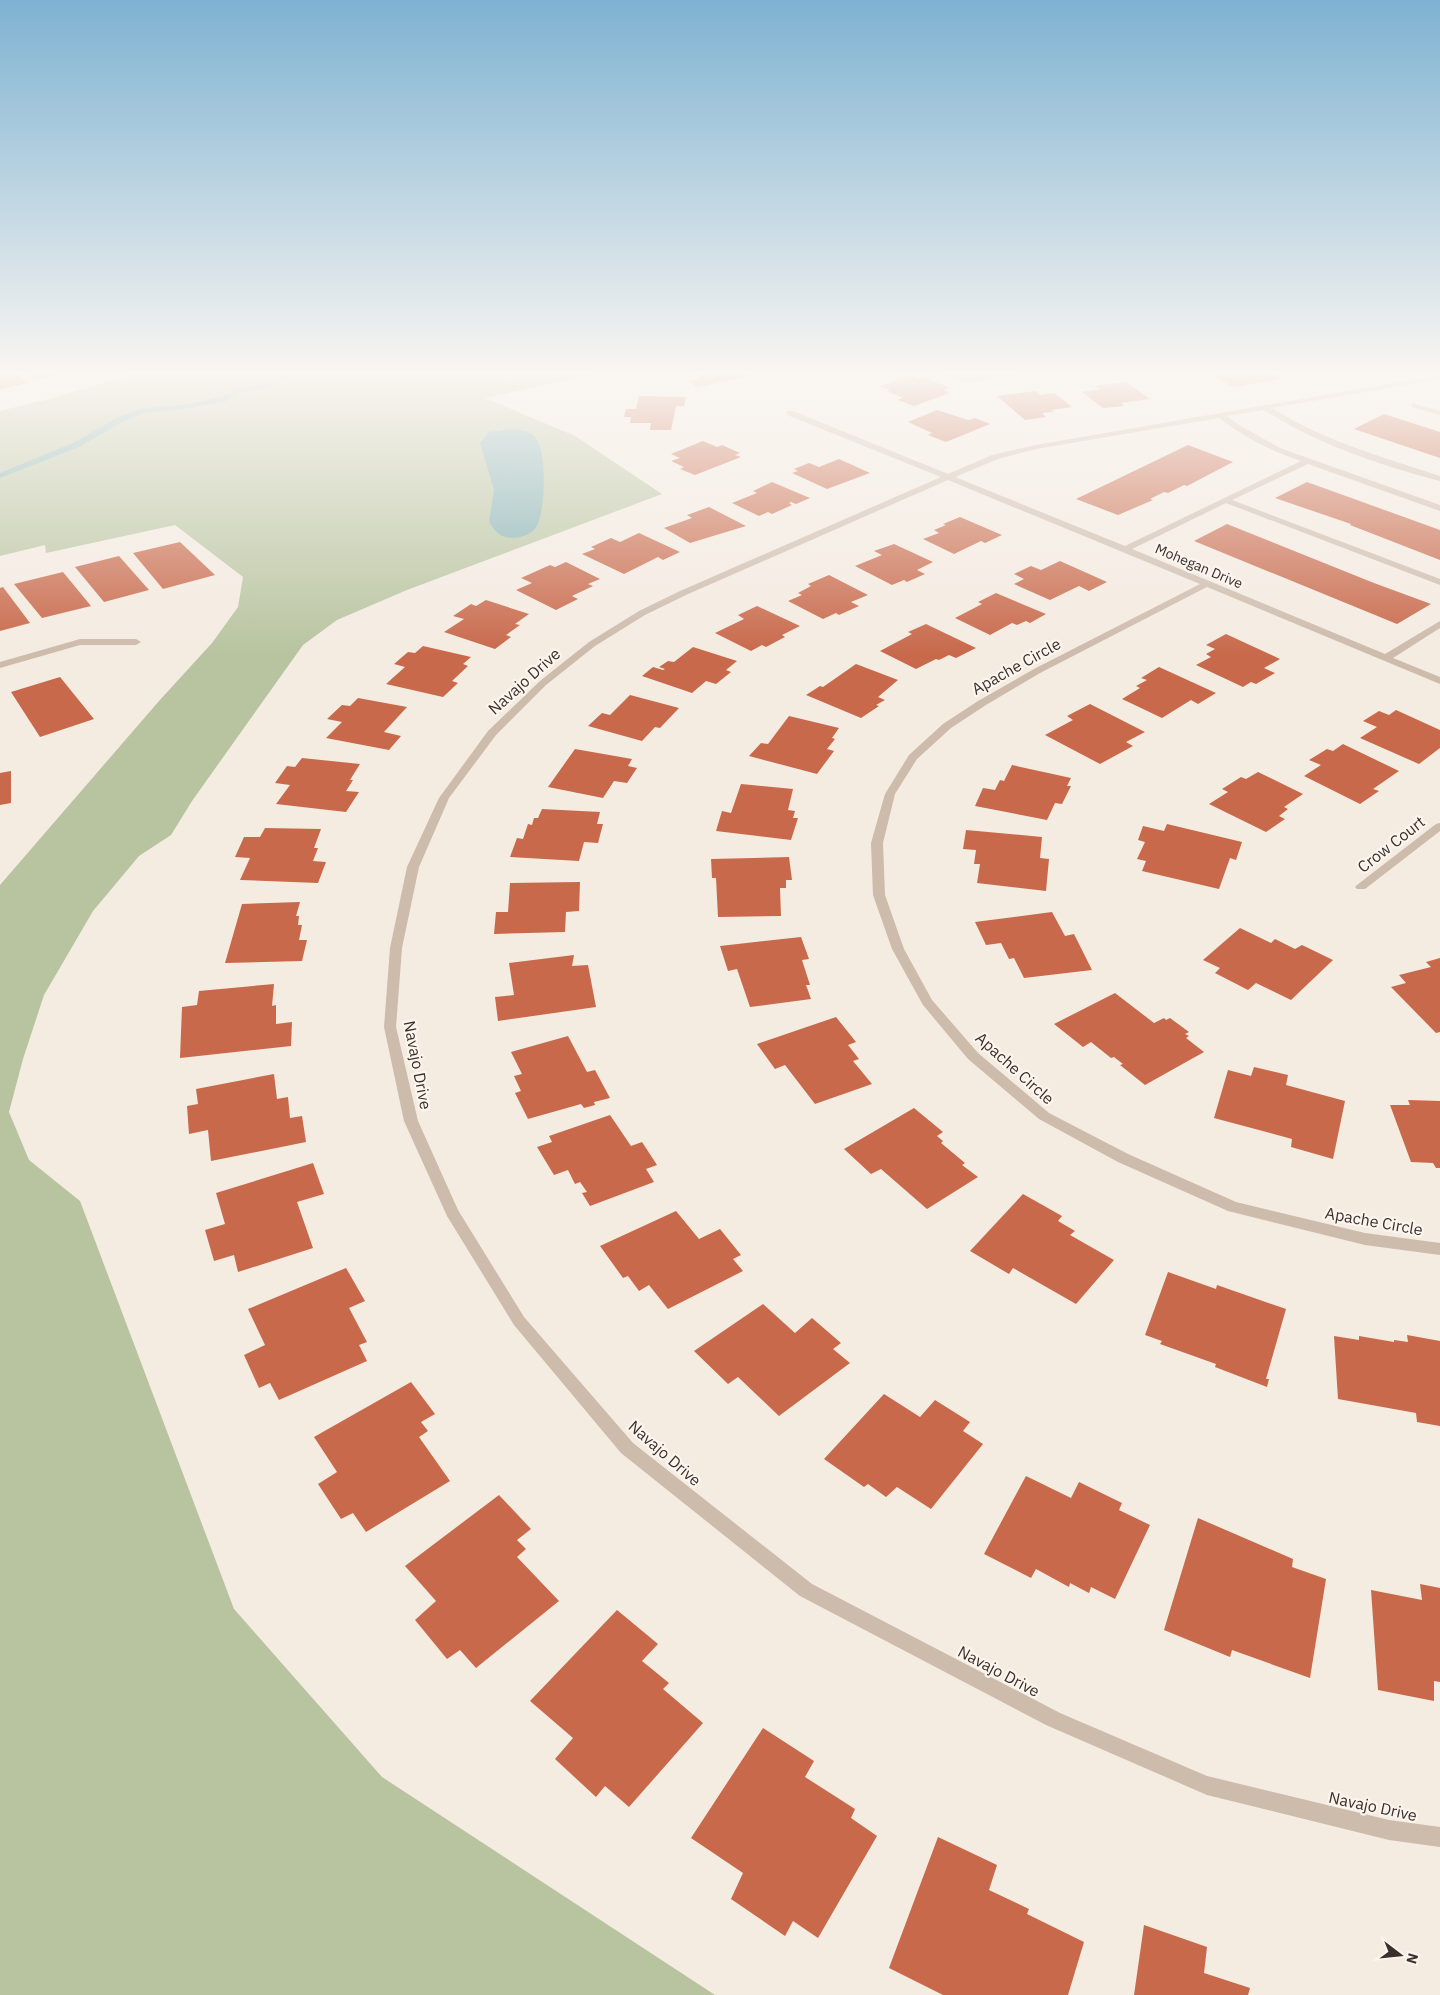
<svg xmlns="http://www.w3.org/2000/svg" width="1440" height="1995" font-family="'IBM Plex Sans',sans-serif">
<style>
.green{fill:#b8c4a0}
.water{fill:#7fb0b2}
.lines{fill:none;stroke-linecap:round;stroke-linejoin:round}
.stream{fill:#7fb0b2;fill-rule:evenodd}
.building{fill:#c8694b}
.minor{fill:#cdbbac;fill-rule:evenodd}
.labels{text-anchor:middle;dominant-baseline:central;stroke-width:4.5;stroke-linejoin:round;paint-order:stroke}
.far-street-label{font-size:14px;fill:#3b302b;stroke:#fbf5ee}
.street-label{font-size:16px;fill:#3b302b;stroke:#fbf5ee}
</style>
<rect width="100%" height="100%" fill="#f4ebe1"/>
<g class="green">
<path d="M 129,375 L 593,375 L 485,398 L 575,436 L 662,494 L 407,590 L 337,620 L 303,645 L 192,801 L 171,835 L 139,856 L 93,911 L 44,995 L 23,1059 L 9,1112 L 29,1160 L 80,1201 L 234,1609 L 382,1777 L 715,1995 L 0,1995 L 0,885 L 159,701 L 212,643 L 238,607 L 243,577 L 175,525 L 46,553 L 45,545 L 0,556 L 0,411 L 49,399 Z"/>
<path d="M 945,375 L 1023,375 L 967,383 Z"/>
</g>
<path class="water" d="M 512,429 C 521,430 530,430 536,438 C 547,453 546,515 535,529 C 527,538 508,541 499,534 C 495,531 492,526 489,522 L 494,490 L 480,443 L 489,432 Z"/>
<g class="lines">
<path class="stream" d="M 284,375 L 294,375 L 269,388 L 237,393 L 226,401 L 190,408 L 144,413 L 124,421 L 79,447 L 0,478 L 0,473 L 73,443 L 118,417 L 140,409 L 190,404 L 221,397 L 232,389 L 264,384 Z"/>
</g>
<g class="building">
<path d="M 0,375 L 18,375 L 28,383 L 0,389 Z"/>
<path d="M 30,375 L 55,375 L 55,376 L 36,380 Z"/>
<path d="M 698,375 L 749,375 L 749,376 L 697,387 L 688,381 L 702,378 Z"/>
<path d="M 911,375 L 919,379 L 923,377 L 950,388 L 944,390 L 950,393 L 914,406 L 898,400 L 903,398 L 887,391 L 890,390 L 880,386 Z"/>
<path d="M 1213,375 L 1275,375 L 1281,379 L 1233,387 Z"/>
<path d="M 1126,382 L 1150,399 L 1121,403 L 1124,406 L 1103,408 L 1082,392 L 1100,389 L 1095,386 Z"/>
<path d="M 1036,391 L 1040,395 L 1054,393 L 1072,407 L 1051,410 L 1054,412 L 1042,413 L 1046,417 L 1025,420 L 997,396 Z"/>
<path d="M 639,396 L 686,397 L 684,406 L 676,406 L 671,430 L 650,430 L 651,423 L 630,423 L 631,417 L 624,417 L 626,409 L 636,409 Z"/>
<path d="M 937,410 L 968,420 L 975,418 L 990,424 L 946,442 L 928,435 L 932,433 L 908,422 Z"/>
<path d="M 1384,414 L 1440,432 L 1440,458 L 1354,429 Z"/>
<path d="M 703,441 L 717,447 L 722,445 L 740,453 L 735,455 L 741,457 L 695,475 L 680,469 L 684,467 L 671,461 L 680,458 L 671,454 Z"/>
<path d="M 1188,445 L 1233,462 L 1187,486 L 1184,485 L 1168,493 L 1164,492 L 1150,499 L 1153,500 L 1118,515 L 1076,499 Z"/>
<path d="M 839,459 L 870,473 L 827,489 L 792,473 L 798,471 L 794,469 L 809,463 L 819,467 Z"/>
<path d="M 772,482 L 810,498 L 796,504 L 791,502 L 789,503 L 792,505 L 772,514 L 768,512 L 759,516 L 732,503 L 757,493 L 753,491 Z"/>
<path d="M 1307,482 L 1440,530 L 1440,560 L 1350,525 L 1351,524 L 1275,498 Z"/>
<path d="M 709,507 L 746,526 L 690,543 L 664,528 L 692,518 L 687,515 Z"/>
<path d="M 960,517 L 1002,535 L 985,543 L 981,541 L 954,554 L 923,539 L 939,533 L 934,530 L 946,525 L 943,524 Z"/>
<path d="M 1227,524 L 1374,583 L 1431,604 L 1397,624 L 1194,541 Z"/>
<path d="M 639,533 L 680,552 L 663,560 L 658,557 L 624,574 L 582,554 L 595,549 L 591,547 L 611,538 L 620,542 Z"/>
<path d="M 180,542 L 215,575 L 163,589 L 133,553 Z"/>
<path d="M 894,544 L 933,562 L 917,570 L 925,574 L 907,582 L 904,580 L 892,585 L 855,566 L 882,555 L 874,551 Z"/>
<path d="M 119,556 L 149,590 L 104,602 L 75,567 Z"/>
<path d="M 1060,561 L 1107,582 L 1089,591 L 1079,586 L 1050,600 L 1014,584 L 1024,579 L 1014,574 L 1031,566 L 1041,570 Z"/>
<path d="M 566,562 L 600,579 L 588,584 L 593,586 L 572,596 L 578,599 L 556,610 L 516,590 L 532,583 L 521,578 L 550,565 L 555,567 Z"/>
<path d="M 63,572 L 91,606 L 42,618 L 14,584 Z"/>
<path d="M 829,575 L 868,595 L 851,602 L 859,606 L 839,615 L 836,613 L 823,619 L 788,601 L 802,595 L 798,593 L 811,586 L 808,584 Z"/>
<path d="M 3,587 L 30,623 L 0,631 L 0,588 Z"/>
<path d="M 996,593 L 1046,614 L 1030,623 L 1026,621 L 1017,625 L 1012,623 L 990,635 L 955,618 L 982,604 L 978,602 Z"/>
<path d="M 486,600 L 529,614 L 515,624 L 520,625 L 506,635 L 511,637 L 495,649 L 444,632 L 464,619 L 453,616 L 471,604 L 476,606 Z"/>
<path d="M 757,606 L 800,626 L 782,635 L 785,637 L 766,647 L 762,645 L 751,651 L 715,633 L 744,619 L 738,615 Z"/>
<path d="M 926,624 L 976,648 L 956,658 L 949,655 L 939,660 L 936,659 L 916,669 L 880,651 L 912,634 L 908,632 Z"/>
<path d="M 1226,634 L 1280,659 L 1264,668 L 1275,673 L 1256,684 L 1251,682 L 1243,687 L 1196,665 L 1211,657 L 1206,654 L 1215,649 L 1206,645 Z"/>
<path d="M 423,646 L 471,657 L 463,664 L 468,666 L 452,681 L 458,683 L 443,697 L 386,684 L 405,667 L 394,664 L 408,652 L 415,653 Z"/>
<path d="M 693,647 L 737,661 L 726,670 L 731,672 L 716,684 L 706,681 L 692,693 L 642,676 L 653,667 L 663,670 L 665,669 L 659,667 L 668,661 L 674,662 Z"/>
<path d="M 856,664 L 898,680 L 878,697 L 885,700 L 876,705 L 879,706 L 861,718 L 806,695 L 820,686 L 823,687 Z"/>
<path d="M 1159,667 L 1216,693 L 1198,704 L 1191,700 L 1162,718 L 1122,699 L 1140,688 L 1136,686 L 1147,680 L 1141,678 Z"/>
<path d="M 60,677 L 94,719 L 40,737 L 11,692 Z"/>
<path d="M 630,695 L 679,708 L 660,728 L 655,727 L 642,741 L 588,726 L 602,713 L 610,715 Z"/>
<path d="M 358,698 L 407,707 L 384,732 L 401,736 L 389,750 L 326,738 L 342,722 L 327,719 L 342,705 L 350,706 Z"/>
<path d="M 1090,704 L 1145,732 L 1126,742 L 1133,746 L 1100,764 L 1045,735 L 1073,720 L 1067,716 Z"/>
<path d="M 1396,710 L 1440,730 L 1440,748 L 1419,764 L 1360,738 L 1377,727 L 1363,721 L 1379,711 L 1389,715 Z"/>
<path d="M 789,716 L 839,728 L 832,738 L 835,739 L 827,749 L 834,751 L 817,774 L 749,756 L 761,743 L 768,744 Z"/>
<path d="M 1343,744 L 1399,771 L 1373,789 L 1379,791 L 1360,804 L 1304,776 L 1321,765 L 1309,760 L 1327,749 L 1333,751 Z"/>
<path d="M 575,749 L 632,759 L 628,766 L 637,768 L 627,783 L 614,781 L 603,798 L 548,787 Z"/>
<path d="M 302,758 L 360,764 L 350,780 L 353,780 L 346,791 L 359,792 L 346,812 L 276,804 L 290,785 L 275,783 L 287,766 L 295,767 Z"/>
<path d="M 1012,765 L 1071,778 L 1067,786 L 1071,786 L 1062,804 L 1055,803 L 1047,820 L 975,806 L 983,788 L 995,790 L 1000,780 L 1004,781 Z"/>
<path d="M 11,771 L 11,803 L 0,805 L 0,773 Z"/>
<path d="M 1258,772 L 1303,794 L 1284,807 L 1288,809 L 1279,816 L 1285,819 L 1266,832 L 1209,804 L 1228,792 L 1222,789 L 1241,777 L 1246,779 Z"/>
<path d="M 741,784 L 793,789 L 788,810 L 795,811 L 793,818 L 798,818 L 791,840 L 716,831 L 722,811 L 731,813 Z"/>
<path d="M 542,809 L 600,812 L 597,824 L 603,824 L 598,843 L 584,842 L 579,861 L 510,857 L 517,838 L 523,839 L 528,824 L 532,825 L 534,818 L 538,818 Z"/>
<path d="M 1167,824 L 1242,842 L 1236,860 L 1230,858 L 1219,889 L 1142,871 L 1146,861 L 1137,859 L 1145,842 L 1138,840 L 1143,826 L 1164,831 Z"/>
<path d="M 265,828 L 321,829 L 314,848 L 318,848 L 313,861 L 326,862 L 318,883 L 240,880 L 250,858 L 235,857 L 244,837 L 260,837 Z"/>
<path d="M 966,830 L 1042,837 L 1040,858 L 1049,859 L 1046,891 L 977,883 L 980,864 L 974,864 L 976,850 L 963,849 Z"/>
<path d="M 789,857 L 792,880 L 786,880 L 786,888 L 780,888 L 781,916 L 718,917 L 716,878 L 712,878 L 711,859 Z"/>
<path d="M 580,882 L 579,911 L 566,912 L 565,932 L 494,934 L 496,912 L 508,912 L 510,883 Z"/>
<path d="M 300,902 L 296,916 L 299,916 L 298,925 L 302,925 L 299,940 L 307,940 L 302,961 L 225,963 L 242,904 Z"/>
<path d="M 1052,912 L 1065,936 L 1074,934 L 1092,970 L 1024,978 L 1014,958 L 1009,959 L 1001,943 L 986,945 L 975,922 Z"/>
<path d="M 1240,928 L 1271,943 L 1275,939 L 1295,949 L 1302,945 L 1333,960 L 1291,1000 L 1256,983 L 1248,990 L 1215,973 L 1220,968 L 1203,960 Z"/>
<path d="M 801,937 L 809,959 L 802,960 L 810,985 L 806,985 L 811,999 L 750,1007 L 737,969 L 728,971 L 720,946 Z"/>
<path d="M 574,955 L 572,966 L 588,965 L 596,1007 L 498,1021 L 495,997 L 514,995 L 509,963 Z"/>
<path d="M 1440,958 L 1440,1032 L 1436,1033 L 1391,987 L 1406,983 L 1399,975 L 1431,967 L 1426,962 Z"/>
<path d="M 274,984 L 272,1006 L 276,1005 L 276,1024 L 292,1022 L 291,1046 L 180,1058 L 182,1007 L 197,1005 L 199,991 Z"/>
<path d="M 1115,993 L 1154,1023 L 1164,1018 L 1166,1020 L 1170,1018 L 1189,1032 L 1185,1034 L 1189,1036 L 1186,1038 L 1204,1052 L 1145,1085 L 1120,1065 L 1123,1064 L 1114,1057 L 1111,1058 L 1091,1042 L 1083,1047 L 1054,1024 Z"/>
<path d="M 836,1017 L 856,1042 L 848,1045 L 859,1059 L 853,1061 L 872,1084 L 815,1104 L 785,1065 L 775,1069 L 757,1044 Z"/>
<path d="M 568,1036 L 587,1072 L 595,1070 L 610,1098 L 594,1102 L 595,1105 L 584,1108 L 581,1104 L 528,1119 L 515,1093 L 521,1091 L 514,1076 L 522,1074 L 511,1052 Z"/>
<path d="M 1254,1067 L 1288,1075 L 1286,1085 L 1345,1101 L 1333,1159 L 1291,1147 L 1292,1139 L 1214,1118 L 1228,1070 L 1251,1076 Z"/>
<path d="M 274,1074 L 277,1099 L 288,1097 L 290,1118 L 302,1116 L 306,1142 L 211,1161 L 208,1130 L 189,1134 L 187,1106 L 198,1104 L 196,1089 Z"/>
<path d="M 1408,1100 L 1440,1101 L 1440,1168 L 1436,1168 L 1433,1163 L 1411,1162 L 1390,1105 L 1410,1105 Z"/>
<path d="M 914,1108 L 943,1132 L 937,1136 L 943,1141 L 941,1143 L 965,1163 L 962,1165 L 978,1177 L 927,1209 L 881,1169 L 871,1174 L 844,1149 Z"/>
<path d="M 610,1115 L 631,1146 L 642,1142 L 657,1165 L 646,1169 L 654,1182 L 590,1206 L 582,1193 L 587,1192 L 580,1182 L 575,1184 L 568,1170 L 554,1175 L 537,1147 L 552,1142 L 549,1136 Z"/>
<path d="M 313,1163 L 324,1194 L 297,1202 L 313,1248 L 238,1272 L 234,1255 L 214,1261 L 205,1230 L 225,1224 L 216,1193 Z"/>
<path d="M 1023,1194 L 1062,1216 L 1058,1221 L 1075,1231 L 1070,1235 L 1114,1260 L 1076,1304 L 1013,1268 L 1009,1274 L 970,1251 Z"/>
<path d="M 676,1211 L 699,1239 L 720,1229 L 741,1255 L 733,1259 L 743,1271 L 668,1309 L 649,1285 L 639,1291 L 628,1276 L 623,1278 L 600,1246 Z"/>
<path d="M 346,1268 L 365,1301 L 349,1308 L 367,1342 L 359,1345 L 367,1361 L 279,1400 L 270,1383 L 259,1388 L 244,1355 L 265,1345 L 248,1309 Z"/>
<path d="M 1168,1272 L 1216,1289 L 1217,1285 L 1286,1309 L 1266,1379 L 1269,1379 L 1267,1387 L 1215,1367 L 1216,1364 L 1160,1344 L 1162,1341 L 1145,1335 Z"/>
<path d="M 763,1304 L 795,1333 L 812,1318 L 841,1343 L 833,1349 L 850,1363 L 779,1416 L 738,1377 L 728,1384 L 694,1351 Z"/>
<path d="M 1407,1335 L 1440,1341 L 1440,1426 L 1417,1422 L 1416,1413 L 1338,1399 L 1334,1336 L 1359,1340 L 1359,1336 L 1394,1342 L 1394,1340 L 1408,1342 Z"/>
<path d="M 411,1382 L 435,1414 L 421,1422 L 428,1431 L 419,1437 L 450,1481 L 366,1532 L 353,1513 L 341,1519 L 318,1484 L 337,1472 L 314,1437 Z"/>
<path d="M 884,1394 L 920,1417 L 935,1400 L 970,1422 L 963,1431 L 983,1444 L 931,1509 L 897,1487 L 886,1497 L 868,1484 L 864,1487 L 824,1459 Z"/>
<path d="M 1026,1476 L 1071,1498 L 1079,1482 L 1122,1503 L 1119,1510 L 1150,1525 L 1115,1599 L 1091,1587 L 1089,1593 L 1070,1583 L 1069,1587 L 1036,1569 L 1031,1578 L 984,1554 Z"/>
<path d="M 499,1495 L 531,1529 L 517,1540 L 526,1549 L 517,1557 L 559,1601 L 476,1668 L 460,1650 L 447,1659 L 415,1620 L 436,1601 L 405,1566 Z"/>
<path d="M 1198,1518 L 1293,1559 L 1292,1567 L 1326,1579 L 1310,1678 L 1232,1650 L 1230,1657 L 1164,1630 Z"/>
<path d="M 1420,1584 L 1440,1588 L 1440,1682 L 1434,1681 L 1434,1701 L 1378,1690 L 1371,1590 L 1422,1600 Z"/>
<path d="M 617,1610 L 658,1644 L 642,1661 L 669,1683 L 663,1689 L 703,1723 L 629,1807 L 605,1786 L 596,1797 L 555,1759 L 573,1738 L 530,1701 Z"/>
<path d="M 763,1728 L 814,1761 L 805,1777 L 855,1809 L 851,1818 L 877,1836 L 818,1938 L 793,1921 L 785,1936 L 731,1899 L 743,1873 L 691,1838 Z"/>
<path d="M 938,1837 L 997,1865 L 989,1890 L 1029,1909 L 1027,1914 L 1084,1942 L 1068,1995 L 943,1995 L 889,1968 Z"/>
<path d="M 1144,1925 L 1207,1947 L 1204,1973 L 1250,1988 L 1248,1995 L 1134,1995 Z"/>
</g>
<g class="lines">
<g class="minor">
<path d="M 1440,375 L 1440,379 L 1272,408 C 1324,441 1382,457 1440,476 L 1440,481 C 1379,465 1317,444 1264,410 L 1227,416 L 1239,425 L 1280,448 L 1440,505 L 1440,511 L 1308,464 L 1232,500 L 1440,579 L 1440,585 L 1226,503 L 1132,549 L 1385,654 L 1440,621 L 1440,628 L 1393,658 L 1440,677 L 1440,684 L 1207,587 L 1040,673 L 986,705 L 951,728 L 917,759 L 895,794 L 883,843 L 885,895 L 904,949 L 932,1000 L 978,1053 L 1049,1113 L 1128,1154 L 1236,1202 L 1365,1233 L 1440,1243 L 1440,1255 L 1365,1245 L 1228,1211 L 1118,1162 L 1039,1119 L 968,1059 L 923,1005 L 892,949 L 873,895 L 871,843 L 885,794 L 909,755 L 943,724 L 978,701 L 1034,669 L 1200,584 L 948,480 L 686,595 L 645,615 L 595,646 L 546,685 L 496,735 L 449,798 L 419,867 L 402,948 L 396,1027 L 418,1121 L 458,1210 L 524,1317 L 633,1443 L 812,1584 L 1060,1713 L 1207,1776 L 1389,1820 L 1440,1827 L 1440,1847 L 1389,1840 L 1207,1795 L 1046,1725 L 800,1596 L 621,1453 L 514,1325 L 447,1216 L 404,1121 L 384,1027 L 390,948 L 407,867 L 439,798 L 488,731 L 540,681 L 589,642 L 639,611 L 680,591 L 941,477 L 787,415 L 787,411 L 793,411 L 948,474 L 992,455 L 1036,445 ZM 1219,418 C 1244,437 1271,451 1301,461 L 1125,546 L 955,477 L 998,459 L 1036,449 Z"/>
<path d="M 1412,403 L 1440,411 L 1440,415 L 1412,407 Z"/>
<path d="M 80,639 L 136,639 L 141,642 L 136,645 L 80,645 L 0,668 L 0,662 Z"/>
<path d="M 1440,823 L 1440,831 L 1365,889 L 1357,889 L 1355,887 L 1357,885 L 1436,824 Z"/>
</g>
</g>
<linearGradient id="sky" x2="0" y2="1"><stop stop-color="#7eb2d2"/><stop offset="0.57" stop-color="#faf6f2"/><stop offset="1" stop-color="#faf6f2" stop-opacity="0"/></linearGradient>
<rect width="1440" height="654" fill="url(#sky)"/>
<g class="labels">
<g class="far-street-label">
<text transform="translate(1199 566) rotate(23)">Mohegan Drive</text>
</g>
<g class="street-label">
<text transform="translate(1016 666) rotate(-29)">Apache Circle</text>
<text transform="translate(524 681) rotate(-42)">Navajo Drive</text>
<text transform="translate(1391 844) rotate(-38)">Crow Court</text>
<text transform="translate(418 1065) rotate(79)">Navajo Drive</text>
<text transform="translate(1015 1068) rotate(42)">Apache Circle</text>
<text transform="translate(1374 1221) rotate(10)">Apache Circle</text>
<text transform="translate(665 1453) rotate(41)">Navajo Drive</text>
<text transform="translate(999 1671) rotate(28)">Navajo Drive</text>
<text transform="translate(1373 1806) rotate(12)">Navajo Drive</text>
</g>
</g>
<g transform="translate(1400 1955) rotate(106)" stroke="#fbf5ee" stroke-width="4" paint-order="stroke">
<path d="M0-4L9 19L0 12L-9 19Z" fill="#3b302b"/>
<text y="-8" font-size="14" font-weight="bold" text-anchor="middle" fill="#3b302b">N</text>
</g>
</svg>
